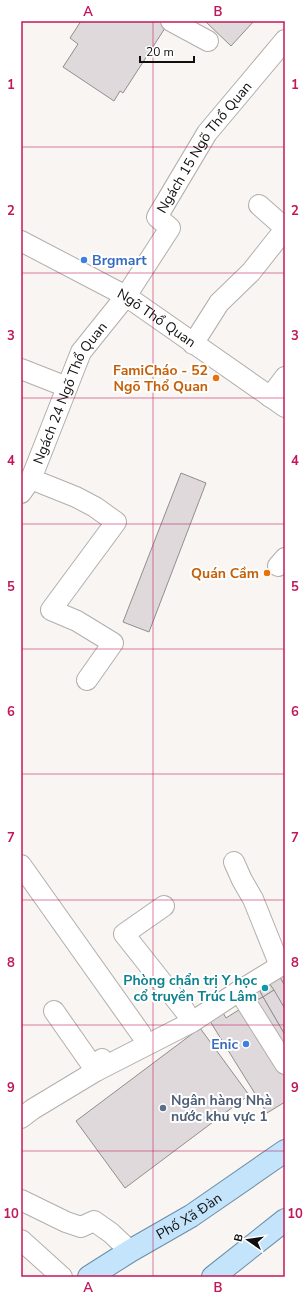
<svg xmlns="http://www.w3.org/2000/svg" width="306" height="1298" font-family="'Nunito Sans',sans-serif">
<style>
.building{fill:#dfd9db;stroke:#928d8f}
.lines{fill:none;stroke-linecap:round;stroke-linejoin:round}
.minor-casing{stroke:#b2aeab;stroke-width:22}
.major-casing{stroke:#6b8ea7;stroke-width:24}
.minor{stroke:#fff;stroke-width:20}
.major{stroke:#c4e4fc;stroke-width:22}
.grid{fill:none;stroke:#c2185b;stroke-width:1;stroke-opacity:0.55}
.shop-dot{fill:#3f7fe0;stroke:#fff;stroke-width:1.5}
.food-dot{fill:#e8710a;stroke:#fff;stroke-width:1.5}
.culture-dot{fill:#0f9aa8;stroke:#fff;stroke-width:1.5}
.service-dot{fill:#5c6f8a;stroke:#fff;stroke-width:1.5}
.labels{text-anchor:middle;dominant-baseline:central;stroke-width:4;stroke-linejoin:round;paint-order:stroke}
.street-label{font-size:14px;fill:#100f0e;stroke:#fff}
.shop-label{font-size:14px;font-weight:bold;fill:#366cbe;stroke:#fff;text-anchor:start}
.food-label{font-size:14px;font-weight:bold;fill:#c56008;stroke:#fff;text-anchor:end}
.culture-label{font-size:14px;font-weight:bold;fill:#0d838f;stroke:#fff;text-anchor:end}
.service-label{font-size:14px;font-weight:bold;fill:#4e5e75;stroke:#fff;text-anchor:start}
.neatline{fill:none;stroke:#c2185b;stroke-width:1.5}
.grid-label{font-size:13px;text-anchor:middle;font-weight:bold;fill:#c2185b}
</style>
<rect width="100%" height="100%" fill="#f9f5f2"/>
<g class="building">
<path d="M 81,21 L 161,21 L 167,25 L 123,93 L 120,91 L 114,101 L 63,67 L 78,44 L 70,38 Z"/>
<path d="M 205,21 L 254,21 L 231,46 Z"/>
<path d="M 181,473 L 206,483 L 149,632 L 123,622 Z"/>
<path d="M 285,970 L 285,986 L 278,974 Z"/>
<path d="M 278,974 L 285,986 L 285,1009 L 267,980 Z"/>
<path d="M 267,980 L 274,990 L 263,997 L 257,986 Z"/>
<path d="M 257,986 L 263,997 L 253,1002 L 246,992 Z"/>
<path d="M 274,990 L 285,1009 L 285,1035 L 263,997 Z"/>
<path d="M 263,997 L 285,1035 L 285,1051 L 253,1002 Z"/>
<path d="M 245,1006 L 285,1070 L 285,1102 L 267,1113 L 208,1018 L 221,1009 L 226,1018 Z"/>
<path d="M 200,1028 L 249,1095 L 125,1188 L 76,1121 Z"/>
</g>
<g class="lines">
<defs>
<g id="minor">
<path d="M 171,21 L 208,41"/>
<path d="M 259,205 L 285,228"/>
<path id="s1" d="M 21,241 L 126,296 L 285,407"/>
<path d="M 193,344 L 219,303 L 251,272 L 285,229"/>
<path d="M 21,369 L 67,387"/>
<path d="M 270,397 L 285,377"/>
<path d="M 31,479 L 76,497 L 95,507 L 116,522 L 51,610 L 77,621 L 113,643 L 87,680"/>
<path id="s2" d="M 21,493 L 31,479 L 81,352 L 126,296 L 170,228 L 157,217 L 207,133 L 285,40"/>
<path d="M 278,566 L 285,558"/>
<path d="M 234,862 L 242,880 L 253,899 L 280,966"/>
<path d="M 21,865 L 141,1034"/>
<path d="M 164,906 L 124,934 L 185,1011"/>
<path d="M 239,991 L 285,1064"/>
<path d="M 54,1011 L 96,1071 L 102,1059"/>
<path d="M 21,1118 L 33,1109 L 96,1071 L 192,1022 L 236,993 L 285,963"/>
<path d="M 21,1200 L 66,1222 L 81,1227 L 94,1221 L 111,1233 L 130,1251"/>
<path d="M 21,1240 L 62,1277"/>
</g>
<g id="major">
<path id="s3" d="M 89,1277 L 130,1251 L 191,1216 L 285,1151"/>
<path d="M 213,1277 L 285,1220"/>
</g>
</defs>
<use href="#minor" class="minor-casing"/>
<use href="#major" class="major-casing"/>
<use href="#minor" class="minor"/>
<use href="#major" class="major"/>
</g>
<path class="grid" d="M 153,21 L 153,1277M 21,147 L 285,147M 21,273 L 285,273M 21,398 L 285,398M 21,524 L 285,524M 21,649 L 285,649M 21,774 L 285,774M 21,900 L 285,900M 21,1025 L 285,1025M 21,1151 L 285,1151"/>
<g class="shop-dot">
<circle cx="84" cy="260" r="4"/>
<circle cx="246" cy="1044" r="4"/>
</g>
<g class="food-dot">
<circle cx="216" cy="378" r="4"/>
<circle cx="267" cy="573" r="4"/>
</g>
<circle class="culture-dot" cx="265" cy="988" r="4"/>
<circle class="service-dot" cx="163" cy="1108" r="4"/>
<g class="labels">
<g class="street-label">
<text stroke="none"><textPath href="#s2" startOffset="408">Ngách 15 Ngõ Thổ Quan</textPath></text>
<text stroke="none"><textPath href="#s1" startOffset="156">Ngõ Thổ Quan</textPath></text>
<text stroke="none"><textPath href="#s2" startOffset="112">Ngách 24 Ngõ Thổ Quan</textPath></text>
<text stroke="none"><textPath href="#s3" startOffset="117">Phố Xã Đàn</textPath></text>
</g>
<g class="shop-label">
<text x="92" y="260">Brgmart</text>
<text x="238" y="1044" text-anchor="end">Enic</text>
</g>
<g class="food-label">
<text x="208" y="370">FamiCháo - 52<tspan x="208" dy="16">Ngõ Thổ Quan</tspan></text>
<text x="259" y="573">Quán Cầm</text>
</g>
<g class="culture-label">
<text x="257" y="980">Phòng chẩn trị Y học<tspan x="257" dy="16">cổ truyền Trúc Lâm</tspan></text>
</g>
<g class="service-label">
<text x="171" y="1100">Ngân hàng Nhà<tspan x="171" dy="16">nước khu vực 1</tspan></text>
</g>
</g>
<rect width="306" height="1298" fill="none" stroke="#ffffff" stroke-width="44"/>
<g transform="translate(248 1240) rotate(283)" stroke="#ffffff" stroke-width="3" paint-order="stroke">
<path d="M0-3L7 15L0 10L-7 15Z" fill="#100f0e"/>
<text y="-6" font-size="11" font-weight="bold" text-anchor="middle" fill="#100f0e">B</text>
</g>
<path d="M140 56v6h54v-6" fill="none" stroke="#100f0e" stroke-width="2"/>
<text x="146" y="56" font-size="12" fill="#100f0e" stroke="#ffffff" stroke-width="3" paint-order="stroke">20 m</text>
<rect x="22" y="22" width="262" height="1254" class="neatline"/>
<g class="grid-label">
<text x="88" y="16">A</text>
<text x="218" y="16">B</text>
<text x="11" y="89">1</text>
<text x="295" y="89">1</text>
<text x="11" y="215">2</text>
<text x="295" y="215">2</text>
<text x="11" y="340">3</text>
<text x="295" y="340">3</text>
<text x="11" y="465">4</text>
<text x="295" y="465">4</text>
<text x="11" y="591">5</text>
<text x="295" y="591">5</text>
<text x="11" y="716">6</text>
<text x="295" y="716">6</text>
<text x="11" y="842">7</text>
<text x="295" y="842">7</text>
<text x="11" y="967">8</text>
<text x="295" y="967">8</text>
<text x="11" y="1092">9</text>
<text x="295" y="1092">9</text>
<text x="11" y="1218">10</text>
<text x="295" y="1218">10</text>
<text x="88" y="1292">A</text>
<text x="218" y="1292">B</text>
</g>
</svg>
